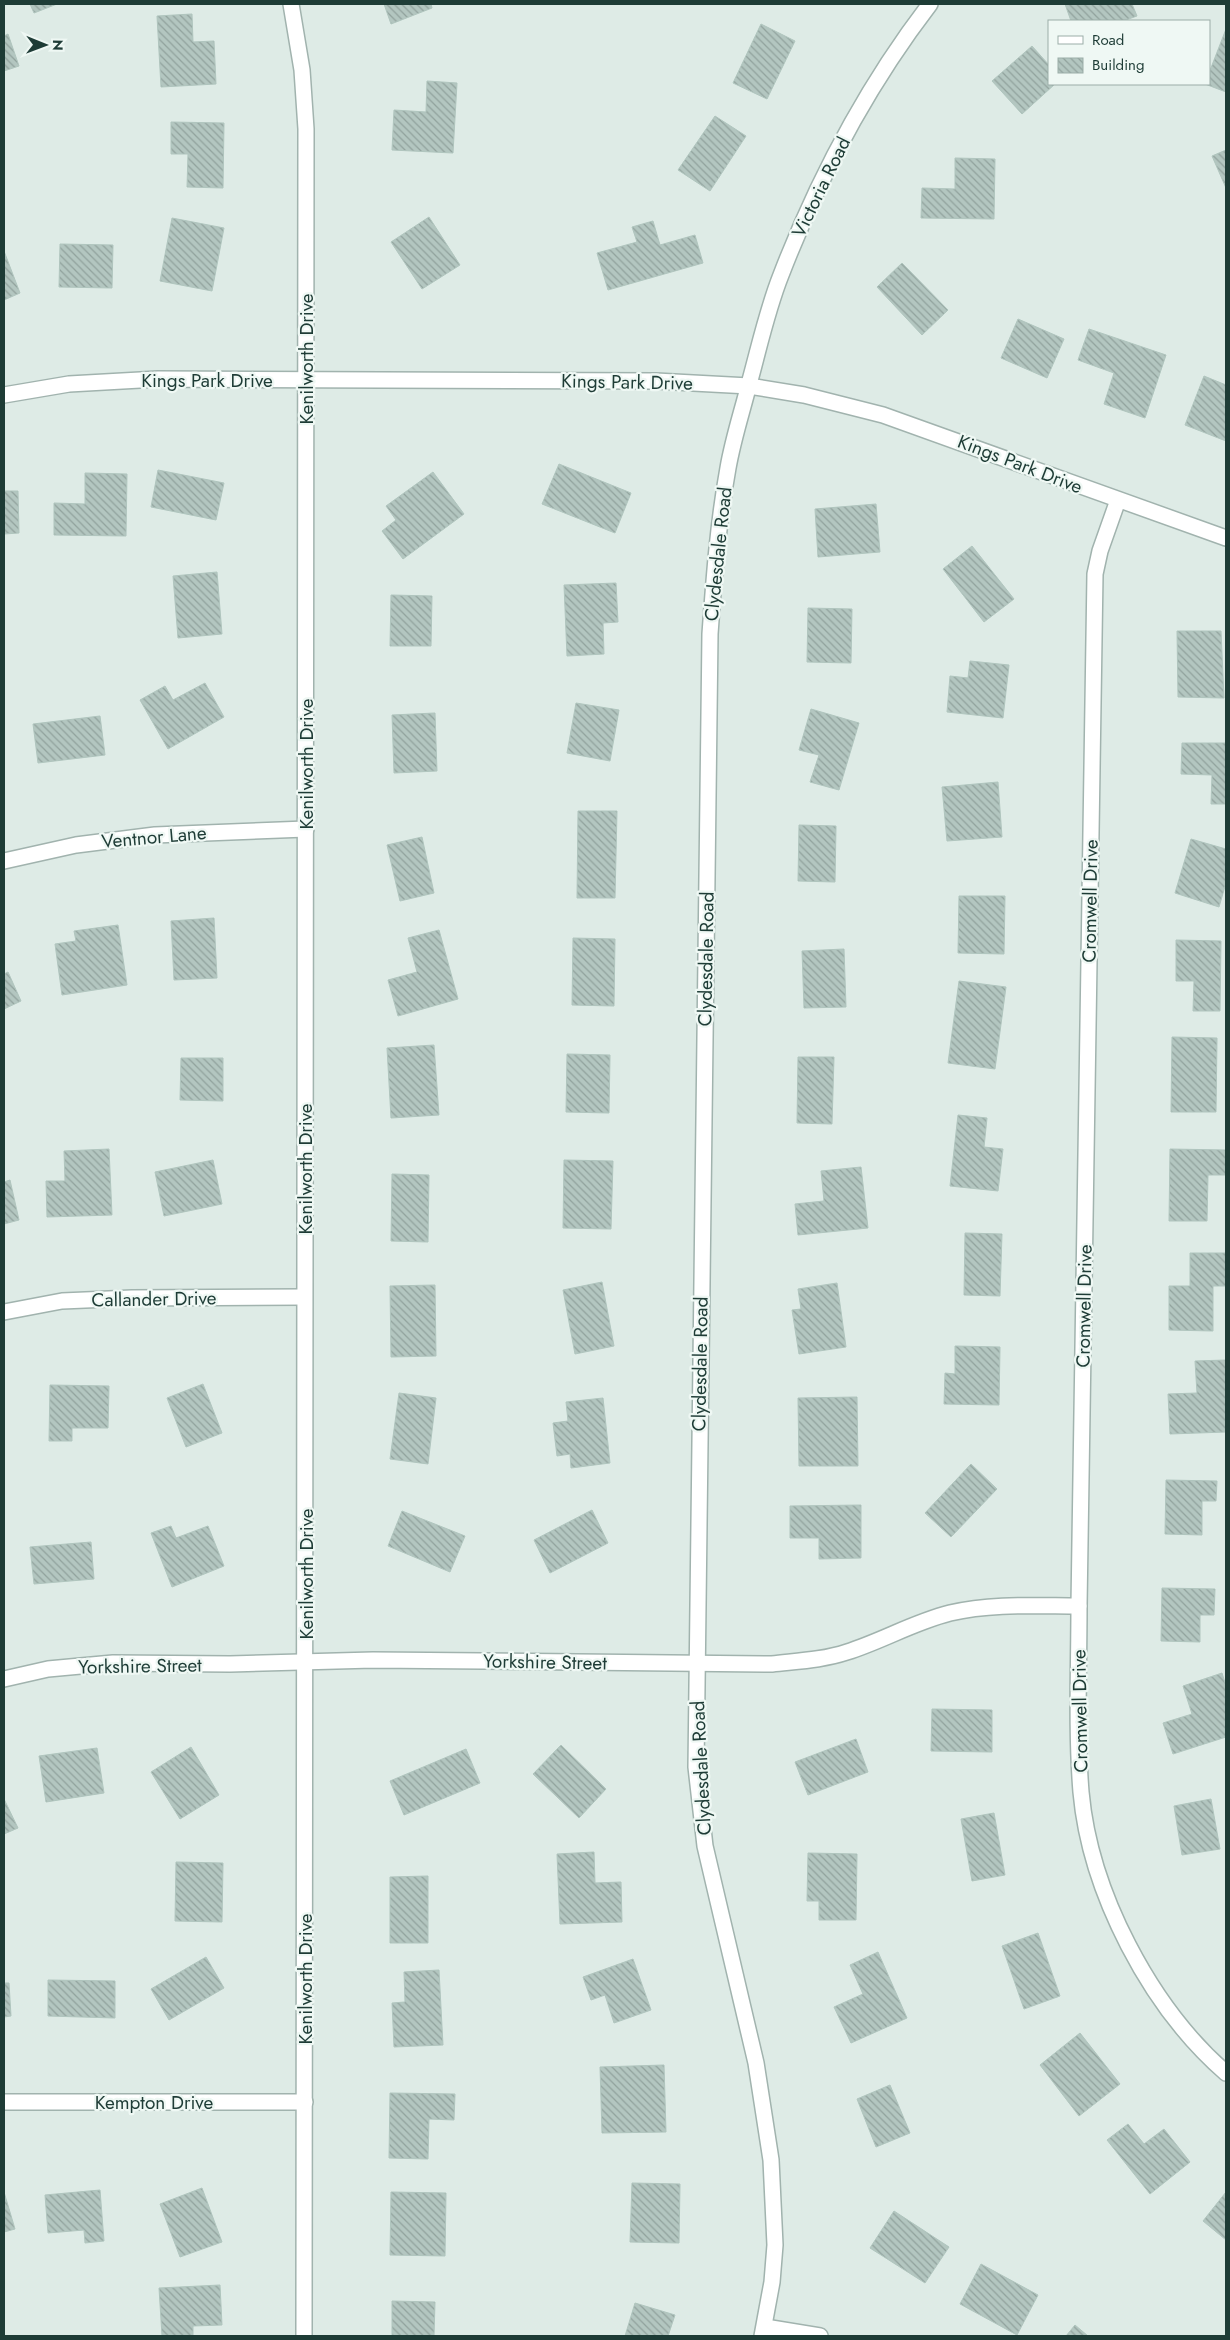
<svg xmlns="http://www.w3.org/2000/svg" width="1230" height="2340" font-family="Jost,sans-serif">
<style>
.building{fill:url(#building-back-hatch);stroke:#b0c5be}
.lines{fill:none;stroke-linecap:round;stroke-linejoin:round}
.minor-casing{stroke:#a1b3ae;stroke-width:18}
.minor{stroke:#fff;stroke-width:15}
.labels{text-anchor:middle;dominant-baseline:central;stroke-width:4.5;stroke-linejoin:round;paint-order:stroke}
.street-label{font-size:19px;fill:#1e3c36;stroke:#eff8f4}
</style>
<defs>
<pattern id="building-back-hatch" width="6" height="6" patternUnits="userSpaceOnUse" patternTransform="scale(1.25)"><rect width="6" height="6" fill="#b3c6c0"/><path d="M-1 5l2 2M0 0l6 6M5-1l2 2" fill="none" stroke="#91a29d"/></pattern>
</defs>
<rect width="100%" height="100%" fill="#deebe6"/>
<g class="building">
<path d="M 30,4 L 57,4 L 34,13 Z"/>
<path d="M 384,4 L 431,4 L 432,8 L 391,24 Z"/>
<path d="M 1065,4 L 1132,4 L 1137,16 L 1123,21 L 1071,21 Z"/>
<path d="M 192,14 L 193,42 L 214,41 L 216,84 L 161,87 L 157,16 Z"/>
<path d="M 761,24 L 795,41 L 767,99 L 733,83 Z"/>
<path d="M 1226,29 L 1226,92 L 1205,84 L 1209,84 L 1209,73 Z"/>
<path d="M 8,34 L 19,66 L 4,71 L 4,36 Z"/>
<path d="M 1032,46 L 1049,65 L 1049,84 L 1055,84 L 1022,114 L 992,81 Z"/>
<path d="M 427,81 L 457,83 L 453,153 L 392,150 L 394,110 L 426,112 Z"/>
<path d="M 715,116 L 746,136 L 710,191 L 678,170 Z"/>
<path d="M 171,122 L 224,123 L 223,188 L 187,187 L 188,154 L 171,154 Z"/>
<path d="M 1226,150 L 1226,188 L 1212,156 Z"/>
<path d="M 955,158 L 995,159 L 994,219 L 921,218 L 922,188 L 955,189 Z"/>
<path d="M 429,217 L 460,265 L 422,289 L 391,242 Z"/>
<path d="M 172,218 L 224,228 L 212,291 L 160,281 Z"/>
<path d="M 653,221 L 660,245 L 695,235 L 703,263 L 608,290 L 597,253 L 637,242 L 632,227 Z"/>
<path d="M 60,244 L 113,245 L 112,288 L 59,287 Z"/>
<path d="M 4,251 L 20,293 L 4,300 Z"/>
<path d="M 902,263 L 948,310 L 922,335 L 877,287 Z"/>
<path d="M 1018,319 L 1064,339 L 1047,378 L 1001,358 Z"/>
<path d="M 1089,329 L 1166,355 L 1145,418 L 1104,404 L 1114,373 L 1078,360 Z"/>
<path d="M 1204,376 L 1226,385 L 1226,441 L 1185,425 Z"/>
<path d="M 559,464 L 631,493 L 615,533 L 542,504 Z"/>
<path d="M 158,470 L 224,483 L 216,520 L 151,507 Z"/>
<path d="M 433,472 L 464,514 L 403,559 L 382,531 L 396,520 L 386,506 Z"/>
<path d="M 85,473 L 127,474 L 126,536 L 54,535 L 54,503 L 85,504 Z"/>
<path d="M 4,491 L 18,491 L 19,533 L 4,534 Z"/>
<path d="M 876,504 L 880,552 L 818,557 L 815,509 Z"/>
<path d="M 972,546 L 1014,599 L 984,622 L 943,569 Z"/>
<path d="M 217,572 L 222,634 L 178,638 L 173,576 Z"/>
<path d="M 616,583 L 618,622 L 603,623 L 604,654 L 567,656 L 564,585 Z"/>
<path d="M 391,595 L 432,596 L 431,646 L 390,646 Z"/>
<path d="M 808,608 L 852,609 L 851,663 L 807,662 Z"/>
<path d="M 1177,631 L 1221,631 L 1224,698 L 1178,697 Z"/>
<path d="M 970,661 L 1009,665 L 1003,718 L 947,712 L 950,676 L 968,678 Z"/>
<path d="M 205,683 L 224,717 L 168,749 L 140,700 L 165,686 L 173,700 Z"/>
<path d="M 576,703 L 619,710 L 610,761 L 567,753 Z"/>
<path d="M 811,709 L 859,723 L 839,790 L 810,782 L 819,755 L 799,750 Z"/>
<path d="M 435,713 L 437,771 L 394,773 L 392,715 Z"/>
<path d="M 100,716 L 105,755 L 38,763 L 33,724 Z"/>
<path d="M 1182,743 L 1226,743 L 1226,804 L 1211,804 L 1212,775 L 1181,774 Z"/>
<path d="M 998,782 L 1002,837 L 947,841 L 942,787 Z"/>
<path d="M 578,811 L 617,811 L 615,898 L 577,898 Z"/>
<path d="M 799,825 L 836,826 L 835,882 L 798,881 Z"/>
<path d="M 422,837 L 434,893 L 400,901 L 387,845 Z"/>
<path d="M 1191,839 L 1226,849 L 1226,883 L 1219,907 L 1175,893 Z"/>
<path d="M 959,896 L 1005,896 L 1004,954 L 958,953 Z"/>
<path d="M 214,918 L 217,978 L 174,980 L 171,921 Z"/>
<path d="M 118,925 L 127,985 L 62,995 L 55,944 L 76,941 L 74,931 Z"/>
<path d="M 439,930 L 458,999 L 398,1016 L 388,980 L 417,972 L 408,938 Z"/>
<path d="M 573,938 L 615,939 L 614,1006 L 572,1005 Z"/>
<path d="M 1176,940 L 1221,941 L 1220,1011 L 1193,1011 L 1194,981 L 1176,981 Z"/>
<path d="M 844,949 L 846,1007 L 804,1008 L 802,951 Z"/>
<path d="M 8,972 L 21,1001 L 4,1009 L 4,974 Z"/>
<path d="M 959,981 L 1006,987 L 995,1069 L 948,1063 Z"/>
<path d="M 1172,1037 L 1217,1038 L 1216,1112 L 1171,1112 Z"/>
<path d="M 434,1045 L 439,1115 L 391,1118 L 387,1048 Z"/>
<path d="M 567,1054 L 610,1055 L 609,1113 L 566,1112 Z"/>
<path d="M 798,1057 L 834,1057 L 832,1124 L 797,1123 Z"/>
<path d="M 181,1058 L 223,1058 L 223,1101 L 180,1100 Z"/>
<path d="M 958,1115 L 987,1118 L 984,1147 L 1003,1149 L 998,1191 L 950,1186 Z"/>
<path d="M 109,1149 L 112,1215 L 47,1217 L 46,1181 L 65,1181 L 64,1151 Z"/>
<path d="M 1170,1149 L 1226,1150 L 1226,1175 L 1208,1175 L 1207,1221 L 1169,1221 Z"/>
<path d="M 213,1160 L 222,1204 L 164,1216 L 155,1172 Z"/>
<path d="M 564,1160 L 613,1161 L 611,1229 L 563,1228 Z"/>
<path d="M 861,1167 L 868,1228 L 798,1235 L 795,1204 L 824,1201 L 821,1171 Z"/>
<path d="M 392,1174 L 429,1175 L 428,1242 L 391,1241 Z"/>
<path d="M 10,1180 L 19,1220 L 4,1224 L 4,1182 Z"/>
<path d="M 965,1233 L 1002,1234 L 1000,1296 L 964,1295 Z"/>
<path d="M 1190,1253 L 1226,1253 L 1226,1286 L 1213,1286 L 1213,1331 L 1169,1330 L 1169,1286 L 1190,1286 Z"/>
<path d="M 602,1282 L 614,1346 L 575,1354 L 563,1290 Z"/>
<path d="M 837,1283 L 846,1347 L 799,1354 L 792,1310 L 801,1309 L 798,1289 Z"/>
<path d="M 435,1285 L 436,1356 L 391,1357 L 390,1286 Z"/>
<path d="M 955,1346 L 1000,1347 L 999,1405 L 944,1404 L 945,1373 L 955,1374 Z"/>
<path d="M 1226,1360 L 1226,1432 L 1170,1434 L 1168,1394 L 1197,1393 L 1195,1361 Z"/>
<path d="M 203,1384 L 222,1433 L 186,1447 L 167,1398 Z"/>
<path d="M 50,1385 L 109,1386 L 108,1428 L 72,1428 L 72,1441 L 49,1441 Z"/>
<path d="M 399,1393 L 436,1398 L 428,1464 L 390,1459 Z"/>
<path d="M 857,1397 L 858,1466 L 799,1466 L 798,1398 Z"/>
<path d="M 603,1398 L 610,1463 L 571,1468 L 570,1454 L 557,1456 L 553,1423 L 568,1421 L 566,1402 Z"/>
<path d="M 971,1464 L 997,1489 L 951,1537 L 925,1513 Z"/>
<path d="M 1166,1480 L 1217,1481 L 1216,1501 L 1202,1501 L 1202,1535 L 1165,1534 Z"/>
<path d="M 861,1505 L 861,1558 L 819,1559 L 819,1538 L 790,1538 L 790,1506 Z"/>
<path d="M 592,1510 L 608,1543 L 550,1573 L 534,1540 Z"/>
<path d="M 402,1511 L 465,1536 L 450,1572 L 388,1546 Z"/>
<path d="M 171,1526 L 176,1538 L 208,1526 L 224,1566 L 172,1587 L 151,1533 Z"/>
<path d="M 91,1542 L 94,1579 L 34,1584 L 30,1547 Z"/>
<path d="M 1162,1588 L 1215,1589 L 1214,1615 L 1200,1615 L 1200,1642 L 1161,1641 Z"/>
<path d="M 1222,1673 L 1226,1686 L 1226,1737 L 1173,1754 L 1163,1723 L 1192,1714 L 1183,1686 Z"/>
<path d="M 932,1709 L 992,1710 L 992,1752 L 931,1751 Z"/>
<path d="M 856,1739 L 868,1772 L 808,1795 L 795,1762 Z"/>
<path d="M 561,1745 L 606,1789 L 579,1818 L 533,1774 Z"/>
<path d="M 191,1747 L 219,1795 L 180,1819 L 151,1772 Z"/>
<path d="M 97,1748 L 104,1793 L 46,1802 L 39,1756 Z"/>
<path d="M 466,1749 L 480,1783 L 404,1815 L 390,1781 Z"/>
<path d="M 4,1799 L 18,1828 L 4,1834 Z"/>
<path d="M 1211,1799 L 1220,1849 L 1182,1855 L 1174,1806 Z"/>
<path d="M 994,1813 L 1005,1875 L 972,1881 L 961,1819 Z"/>
<path d="M 594,1852 L 595,1883 L 621,1882 L 622,1922 L 560,1924 L 557,1854 Z"/>
<path d="M 808,1853 L 857,1854 L 856,1920 L 819,1920 L 819,1901 L 807,1901 Z"/>
<path d="M 176,1862 L 223,1863 L 222,1922 L 175,1921 Z"/>
<path d="M 428,1876 L 428,1943 L 390,1943 L 390,1877 Z"/>
<path d="M 1038,1933 L 1060,1996 L 1024,2009 L 1002,1946 Z"/>
<path d="M 878,1952 L 907,2018 L 851,2043 L 834,2007 L 863,1994 L 850,1965 Z"/>
<path d="M 206,1957 L 224,1988 L 169,2020 L 151,1989 Z"/>
<path d="M 633,1959 L 651,2010 L 614,2023 L 605,1995 L 591,2000 L 583,1977 Z"/>
<path d="M 439,1970 L 443,2045 L 394,2047 L 392,2003 L 405,2002 L 404,1972 Z"/>
<path d="M 48,1980 L 115,1981 L 115,2018 L 48,2016 Z"/>
<path d="M 4,1983 L 9,1983 L 11,2016 L 4,2017 Z"/>
<path d="M 1080,2033 L 1120,2084 L 1079,2116 L 1040,2065 Z"/>
<path d="M 664,2065 L 666,2132 L 602,2133 L 600,2067 Z"/>
<path d="M 890,2085 L 910,2133 L 876,2147 L 857,2099 Z"/>
<path d="M 390,2093 L 455,2094 L 454,2120 L 429,2119 L 428,2159 L 389,2158 Z"/>
<path d="M 1128,2124 L 1144,2144 L 1164,2129 L 1190,2162 L 1150,2194 L 1107,2140 Z"/>
<path d="M 632,2183 L 680,2184 L 679,2243 L 630,2242 Z"/>
<path d="M 202,2188 L 222,2242 L 180,2257 L 160,2204 Z"/>
<path d="M 100,2190 L 104,2241 L 85,2243 L 84,2230 L 48,2233 L 45,2195 Z"/>
<path d="M 4,2192 L 15,2229 L 4,2232 Z"/>
<path d="M 391,2192 L 446,2193 L 445,2256 L 390,2255 Z"/>
<path d="M 1226,2192 L 1226,2240 L 1203,2221 Z"/>
<path d="M 894,2211 L 949,2247 L 925,2283 L 870,2248 Z"/>
<path d="M 981,2264 L 1038,2295 L 1017,2335 L 960,2304 Z"/>
<path d="M 220,2285 L 222,2325 L 193,2326 L 193,2336 L 162,2336 L 159,2288 Z"/>
<path d="M 392,2301 L 435,2302 L 434,2336 L 392,2336 Z"/>
<path d="M 635,2303 L 675,2315 L 668,2336 L 625,2336 Z"/>
<path d="M 1075,2325 L 1088,2336 L 1066,2336 Z"/>
</g>
<g class="lines">
<defs>
<g id="minor">
<path d="M 291,4 L 302,70 L 306,129 L 304,2336"/>
<path d="M 4,395 L 69,384 L 158,379 L 656,381 L 749,386 L 804,395 L 883,415 L 1226,538"/>
<path d="M 1118,500 L 1100,551 L 1095,574 L 1079,1606 C 1079,1668 1076,1730 1081,1792 C 1090,1892 1150,2007 1226,2073"/>
<path d="M 4,861 L 76,845 L 155,835 L 306,829"/>
<path d="M 4,1312 L 62,1301 L 132,1298 L 304,1297"/>
<path d="M 4,1679 L 48,1669 L 113,1663 L 230,1664 L 373,1660 L 772,1664 C 798,1661 823,1660 847,1652 C 882,1641 914,1622 950,1613 C 992,1603 1037,1606 1079,1606"/>
<path d="M 4,2102 L 305,2102"/>
<path d="M 765,2327 L 820,2336"/>
<path d="M 762,2336 L 772,2282 L 775,2245 L 771,2160 L 756,2063 L 705,1846 L 696,1767 L 710,634 C 714,578 718,523 728,468 C 733,439 742,412 749,384 C 759,348 767,310 781,275 C 818,179 867,86 930,4"/>
</g>
</defs>
<use href="#minor" class="minor-casing"/>
<use href="#minor" class="minor"/>
</g>
<g class="labels">
<g class="street-label">
<text transform="translate(821 187) rotate(-64)">Victoria Road</text>
<text transform="translate(306 359) rotate(-90)">Kenilworth Drive</text>
<text x="207" y="380">Kings Park Drive</text>
<text transform="translate(627 382) rotate(1)">Kings Park Drive</text>
<text transform="translate(1020 464) rotate(21)">Kings Park Drive</text>
<text transform="translate(718 554) rotate(-84)">Clydesdale Road</text>
<text transform="translate(306 764) rotate(-90)">Kenilworth Drive</text>
<text transform="translate(154 837) rotate(-5)">Ventnor Lane</text>
<text transform="translate(1090 901) rotate(-89)">Cromwell Drive</text>
<text transform="translate(706 959) rotate(-89)">Clydesdale Road</text>
<text transform="translate(305 1169) rotate(-90)">Kenilworth Drive</text>
<text transform="translate(154 1299) rotate(-1)">Callander Drive</text>
<text transform="translate(1084 1306) rotate(-89)">Cromwell Drive</text>
<text transform="translate(700 1364) rotate(-89)">Clydesdale Road</text>
<text transform="translate(306 1574) rotate(-90)">Kenilworth Drive</text>
<text transform="translate(545 1662) rotate(1)">Yorkshire Street</text>
<text transform="translate(140 1666) rotate(-1)">Yorkshire Street</text>
<text transform="translate(1080 1711) rotate(-91)">Cromwell Drive</text>
<text transform="translate(701 1768) rotate(-93)">Clydesdale Road</text>
<text transform="translate(305 1979) rotate(-90)">Kenilworth Drive</text>
<text x="154" y="2102">Kempton Drive</text>
</g>
</g>
<rect width="1230" height="2340" fill="none" stroke="#1e3c36" stroke-width="10"/>
<rect x="1048" y="20" width="162" height="65" fill="#eff8f4" stroke="#9bada8"/>
<rect x="1058" y="36" width="25" height="8" fill="#ffffff" stroke="#9bada8"/>
<text x="1092" y="45" font-size="15" fill="#1e3c36">Road</text>
<rect x="1058" y="58" width="25" height="15" fill="url(#building-back-hatch)" stroke="#9bada8"/>
<text x="1092" y="70" font-size="15" fill="#1e3c36">Building</text>
<g transform="translate(45 45) rotate(91)" stroke="#eff8f4" stroke-width="4" paint-order="stroke">
<path d="M0-4L9 19L0 12L-9 19Z" fill="#1e3c36"/>
<text y="-8" font-size="14" font-weight="bold" text-anchor="middle" fill="#1e3c36">N</text>
</g>
</svg>
